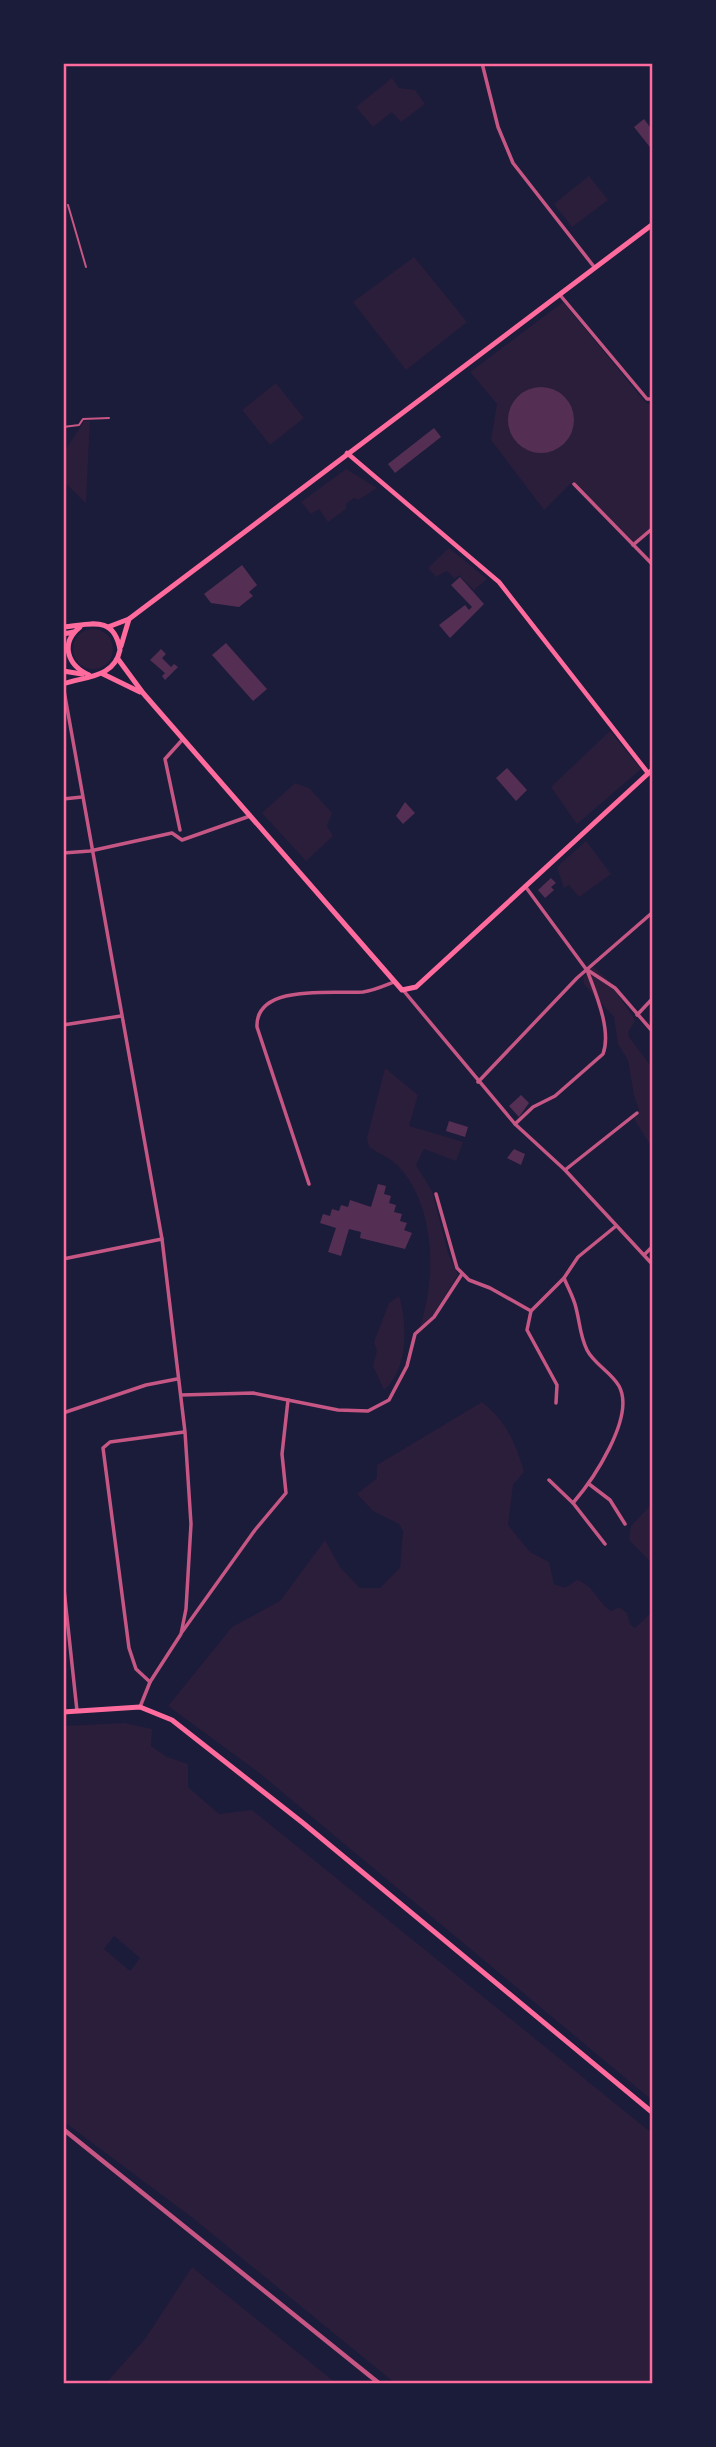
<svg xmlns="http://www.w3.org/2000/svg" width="716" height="2447" font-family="'Work Sans',sans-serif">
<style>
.green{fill:#2a1e3b;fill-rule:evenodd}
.building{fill:#542f53}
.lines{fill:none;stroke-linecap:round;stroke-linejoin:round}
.service{stroke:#c65784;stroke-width:2}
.minor{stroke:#c65784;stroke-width:3.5}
.tertiary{stroke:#c65784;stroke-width:4.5}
.secondary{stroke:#ff6b9d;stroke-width:4.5}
.primary{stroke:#ff6b9d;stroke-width:5}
.neatline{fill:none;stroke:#ff6b9d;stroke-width:2.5}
</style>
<rect width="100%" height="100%" fill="#1b1b3a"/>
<g class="green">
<path d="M 392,78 L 399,88 L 415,90 L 425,104 L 401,122 L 392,112 L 373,127 L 356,107 Z"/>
<path d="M 589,176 L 608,200 L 572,227 L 554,204 Z"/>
<path d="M 414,257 L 467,322 L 406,370 L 353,302 Z"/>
<path d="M 563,302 L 646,403 L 653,406 L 653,526 L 634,543 L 573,481 L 544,510 L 491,440 L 497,404 L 470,372 Z"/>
<path d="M 276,383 L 304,418 L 270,445 L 242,410 Z"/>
<path d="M 84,421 L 90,421 L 86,503 L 63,481 L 63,454 Z"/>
<path d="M 346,469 L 377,488 L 358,500 L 354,498 L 346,504 L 346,509 L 328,522 L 319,509 L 311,514 L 301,502 Z"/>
<path d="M 449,548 L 487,579 L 474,590 L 459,575 L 455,579 L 447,571 L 436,577 L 428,568 Z"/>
<circle cx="93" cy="649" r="20"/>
<path d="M 610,731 L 641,769 L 577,824 L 551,787 Z"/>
<path d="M 295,783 L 309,788 L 332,813 L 327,826 L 333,836 L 306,861 L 262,813 Z"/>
<path d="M 586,841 L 611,874 L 579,897 L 569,885 L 564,888 L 557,867 Z"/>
<path d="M 593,967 L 606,978 L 632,1015 L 635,1021 L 628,1032 L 629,1037 L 653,1069 L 653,1149 L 634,1119 L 639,1110 L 634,1096 L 628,1060 L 618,1044 L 614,1017 L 584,984 L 583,977 Z"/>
<path d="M 385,1068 L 418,1095 L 409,1126 L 463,1142 L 456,1161 L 424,1149 L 416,1165 L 432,1191 L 448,1253 L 458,1275 L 432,1316 L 420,1327 C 436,1278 436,1209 400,1168 C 393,1159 379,1154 369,1147 L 367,1138 Z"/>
<path d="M 399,1296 C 408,1324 408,1370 384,1390 L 373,1366 L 377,1351 L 374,1342 L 389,1303 Z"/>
<path d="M 482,1402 C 506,1421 516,1443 524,1472 L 513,1485 L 508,1525 L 530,1552 L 549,1562 L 554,1584 L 565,1588 L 577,1580 C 594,1585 597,1602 611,1611 L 619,1607 L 627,1613 L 630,1624 L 635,1628 L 653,1611 L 653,2101 L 258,1772 L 168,1706 L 232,1627 L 280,1601 L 325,1540 L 340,1567 L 360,1588 L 380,1588 L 400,1568 L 403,1531 L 399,1524 L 373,1511 L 357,1494 L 377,1478 L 377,1465 Z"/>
<path d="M 653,1503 L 653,1564 L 629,1540 L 631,1526 Z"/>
<path d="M 125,1723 L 152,1729 L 151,1746 L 167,1757 L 188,1764 L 188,1787 L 219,1814 L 252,1810 L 653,2134 L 653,2384 L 396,2384 L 194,2219 L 63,2121 L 63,1726 ZM 114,1936 L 140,1958 L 130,1971 L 104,1949 Z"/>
<path d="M 192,2267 L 337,2384 L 105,2384 L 145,2339 Z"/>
</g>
<g class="building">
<path d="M 644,119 L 653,131 L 653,151 L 634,127 Z"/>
<circle cx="541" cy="420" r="33"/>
<path d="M 434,428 L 441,437 L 395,473 L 388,464 Z"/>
<path d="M 242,565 L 257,585 L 249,592 L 253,596 L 239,607 L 211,603 L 204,594 Z"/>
<path d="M 460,577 L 484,604 L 450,638 L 439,625 L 465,605 L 469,610 L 472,607 L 451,585 Z"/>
<path d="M 226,643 L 267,689 L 253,701 L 212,655 Z"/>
<path d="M 161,649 L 166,654 L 162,658 L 171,667 L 174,664 L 178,667 L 165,680 L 162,676 L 165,673 L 150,660 Z"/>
<path d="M 507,768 L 527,790 L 516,801 L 496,778 Z"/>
<path d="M 405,802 L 415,813 L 403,824 L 396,816 Z"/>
<path d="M 551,878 L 556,883 L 551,887 L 554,890 L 545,898 L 538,890 Z"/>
<path d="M 521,1095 L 529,1103 L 519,1117 L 509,1106 Z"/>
<path d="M 449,1121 L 468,1127 L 465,1137 L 446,1131 Z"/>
<path d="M 514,1149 L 525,1154 L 521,1165 L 507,1158 Z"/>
<path d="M 378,1184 L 386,1186 L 384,1194 L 391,1196 L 389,1203 L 396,1205 L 394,1212 L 402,1214 L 400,1221 L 407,1223 L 404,1230 L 412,1233 L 405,1249 L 360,1238 L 361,1232 L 349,1229 L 341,1256 L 328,1252 L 336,1228 L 320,1223 L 323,1214 L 330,1216 L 332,1209 L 339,1211 L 341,1205 L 348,1207 L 350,1200 L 371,1207 Z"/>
</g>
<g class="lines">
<g class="service">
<path d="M 68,205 L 86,267"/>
<path d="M 63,427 L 79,425 L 83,419 L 109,418"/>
</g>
<g class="minor">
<path d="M 482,63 L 498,127 L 513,163 L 595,268"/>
<path d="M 560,295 L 647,399 L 653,399"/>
<path d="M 574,484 L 653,565"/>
<path d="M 633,545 L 653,528"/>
<path d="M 63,685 L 162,1239 L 185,1432 L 191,1524 L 186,1609 L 181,1634 L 150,1682 L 140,1707"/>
<path d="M 63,799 L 82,797"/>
<path d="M 180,830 L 165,759 L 183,739"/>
<path d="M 63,853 L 90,851 L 172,833 L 182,840 L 250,816"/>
<path d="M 525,886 L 586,969 L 615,988 L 653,1032"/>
<path d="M 403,990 L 515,1124 L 565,1170 L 653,1265"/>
<path d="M 637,1015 L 653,998"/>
<path d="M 63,1025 L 121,1016"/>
<path d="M 478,1082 L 577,978 L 653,912"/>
<path d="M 515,1124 L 533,1107 L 555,1096 L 603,1054 C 612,1030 595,992 587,970"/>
<path d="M 565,1170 L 637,1113"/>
<path d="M 309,1184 L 257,1027 C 255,983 334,994 363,992 C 373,991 384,986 394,982"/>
<path d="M 436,1194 L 457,1268 L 469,1280 L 490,1288 L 531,1311 L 564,1278"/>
<path d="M 644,1255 L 653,1246"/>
<path d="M 63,1259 L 162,1239"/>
<path d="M 531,1311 L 527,1330 L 557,1385 L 556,1403"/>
<path d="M 181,1395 L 253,1393 L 338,1410 L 368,1411 L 389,1400 L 407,1366 L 415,1334 L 434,1317 L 462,1274"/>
<path d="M 63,1413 L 146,1385 L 177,1379"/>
<path d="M 549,1480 L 573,1503 L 605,1544"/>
<path d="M 589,1484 L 610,1500 L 625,1524"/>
<path d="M 573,1503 C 592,1481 636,1417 619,1386 C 611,1372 594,1364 587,1350 C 580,1336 580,1323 576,1308 C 574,1298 568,1288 564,1278 L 578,1257 L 616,1226"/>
<path d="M 63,1580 L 77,1711"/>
<path d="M 182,1632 L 255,1530 L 286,1493 L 282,1454 L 288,1400"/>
<path d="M 150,1682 L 136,1669 L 129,1648 L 103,1448 L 110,1442 L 184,1432"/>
</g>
<path class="tertiary" d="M 63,2129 L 380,2384"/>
<path class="secondary" d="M 347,453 L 499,582 L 648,773"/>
<g class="primary">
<path d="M 63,627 C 89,625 114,614 120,650 C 114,678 86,676 63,684"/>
<path d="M 80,627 C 60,643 67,665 89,675"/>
<path d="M 108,627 L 129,619 L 653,224"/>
<path d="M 63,634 L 74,632"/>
<path d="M 121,646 L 129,619"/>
<path d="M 118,659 L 143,693 L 402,990 L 416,987 L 653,769"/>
<path d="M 63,671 L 82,674"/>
<path d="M 103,674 L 140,692"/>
<path d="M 63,1712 L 140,1707 L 172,1720 L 303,1823 L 653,2113"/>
</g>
</g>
<rect width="716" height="2447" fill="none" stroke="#1b1b3a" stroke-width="130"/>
<rect x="65" y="65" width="586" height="2317" class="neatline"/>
</svg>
